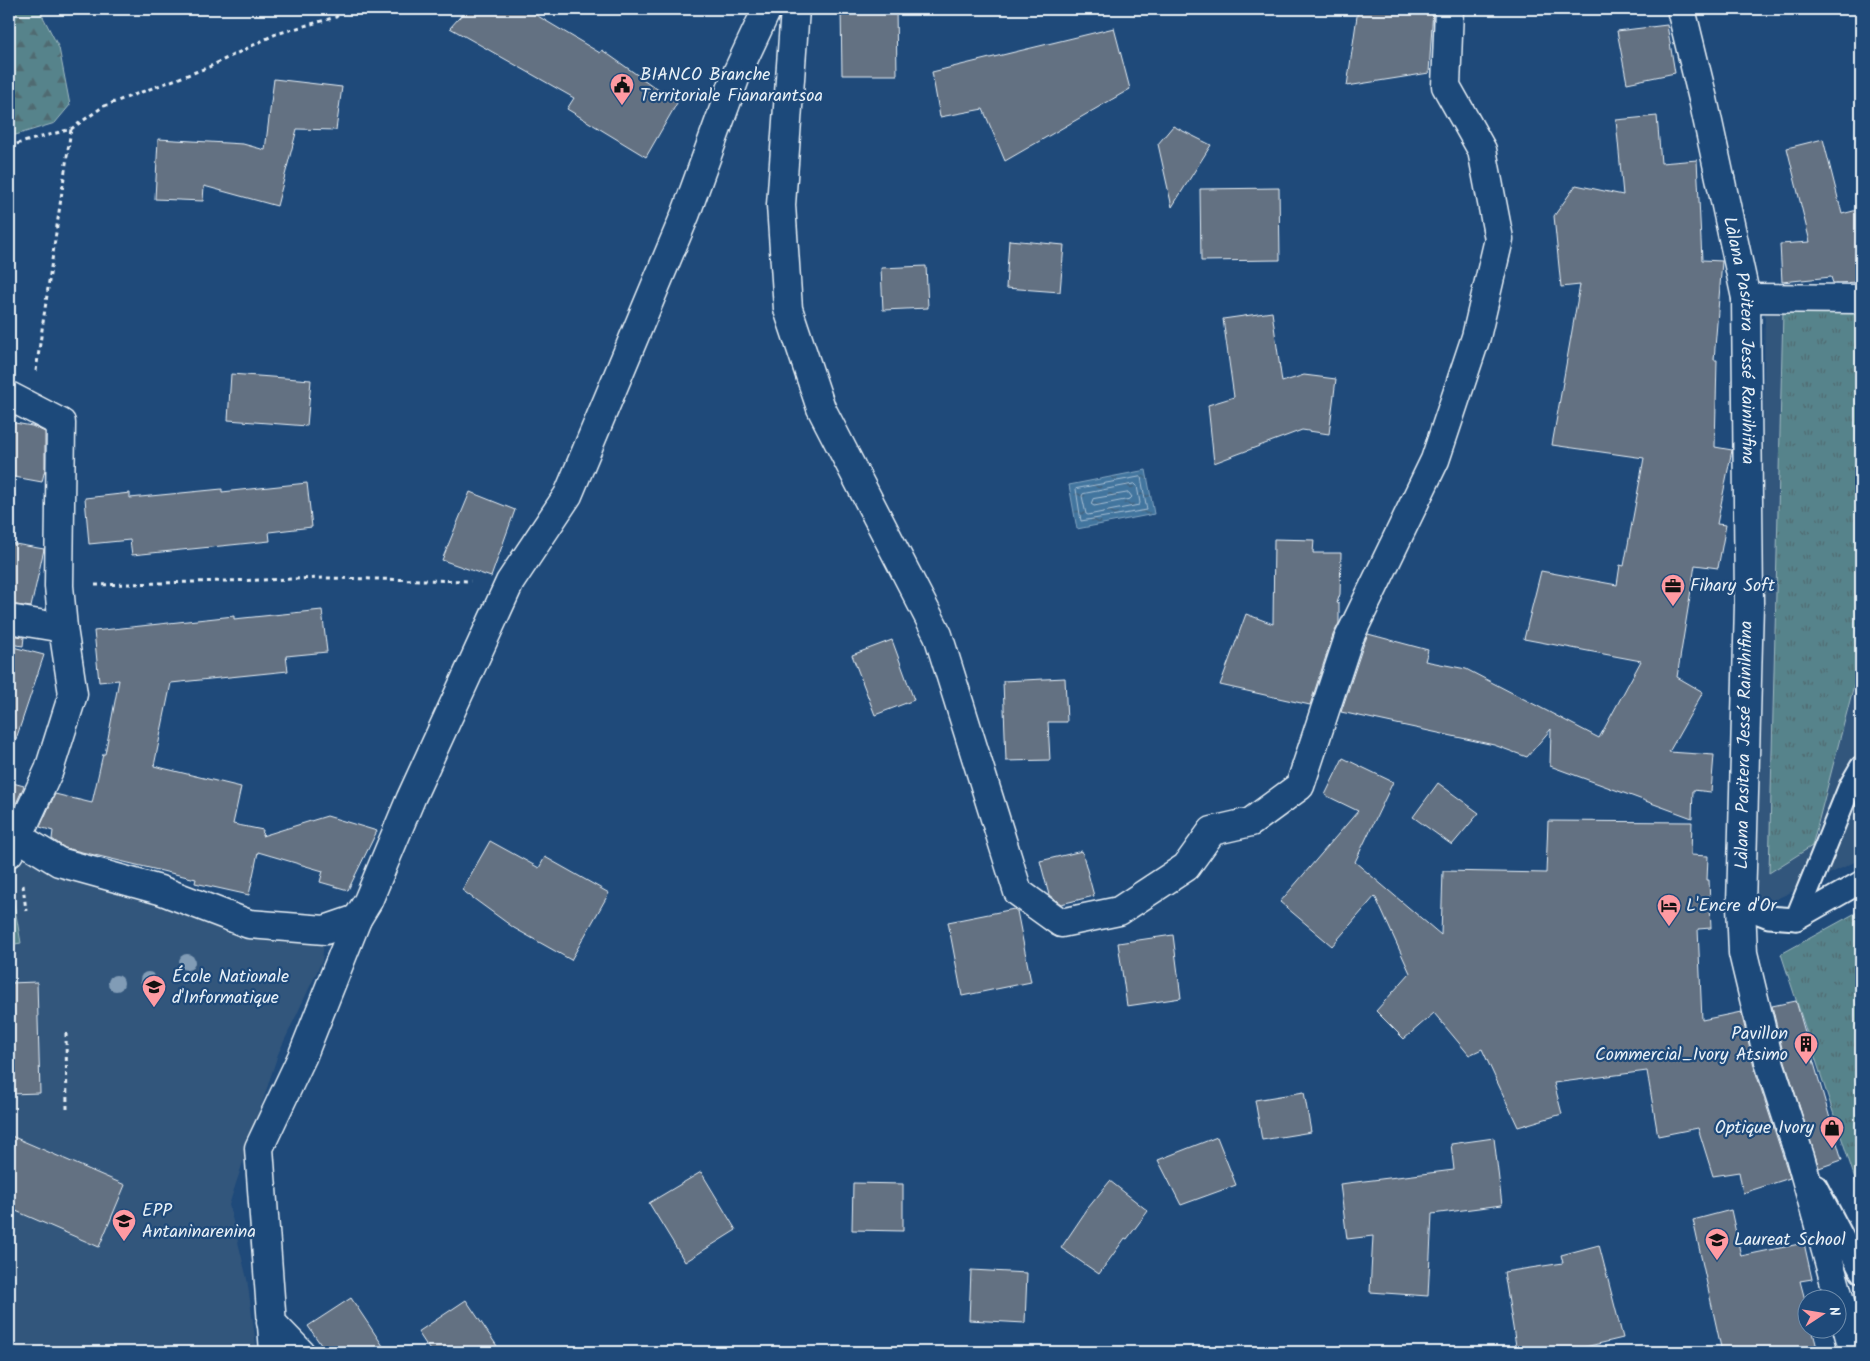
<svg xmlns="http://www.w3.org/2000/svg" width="1870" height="1361" font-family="Kalam,sans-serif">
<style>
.built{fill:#33567c}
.grass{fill:url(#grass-tufts);stroke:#a0bac2}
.forest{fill:url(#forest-firs);stroke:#a0bac2}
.pitch{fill:#57838b;stroke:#a0bac2}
.water{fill:url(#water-ripples);stroke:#84a6c2}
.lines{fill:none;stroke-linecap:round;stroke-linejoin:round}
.shore{stroke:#a6bfd4;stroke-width:1}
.building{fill:#637182;stroke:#e8f1f8}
.lane-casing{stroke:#e8f1f8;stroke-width:25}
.street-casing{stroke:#e8f1f8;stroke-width:31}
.secondary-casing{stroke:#e8f1f8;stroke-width:31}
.path{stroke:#e8f1f8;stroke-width:3;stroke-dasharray:4 4;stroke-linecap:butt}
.lane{stroke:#1f4a7a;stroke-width:21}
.street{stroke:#1f4a7a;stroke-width:28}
.secondary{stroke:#1f4a7a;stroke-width:28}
.tree{fill:#819cb6}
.labels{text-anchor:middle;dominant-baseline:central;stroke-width:4.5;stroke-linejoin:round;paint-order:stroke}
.poi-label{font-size:18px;fill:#e8f1f8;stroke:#1f4a7a;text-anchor:start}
.street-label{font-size:18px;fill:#e8f1f8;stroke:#1f4a7a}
</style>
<defs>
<pattern id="grass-tufts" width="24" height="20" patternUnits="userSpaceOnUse" patternTransform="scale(1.25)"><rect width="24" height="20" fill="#57838b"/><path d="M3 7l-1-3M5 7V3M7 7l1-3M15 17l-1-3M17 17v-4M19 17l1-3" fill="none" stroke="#506b71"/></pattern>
<pattern id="forest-firs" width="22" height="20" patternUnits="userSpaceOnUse" patternTransform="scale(1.25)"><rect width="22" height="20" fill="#57838b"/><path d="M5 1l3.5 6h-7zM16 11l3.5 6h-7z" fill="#506b71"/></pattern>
<pattern id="water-ripples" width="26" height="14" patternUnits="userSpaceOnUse" patternTransform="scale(1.25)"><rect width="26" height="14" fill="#42749e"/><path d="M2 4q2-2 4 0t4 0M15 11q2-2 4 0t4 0" fill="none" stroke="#445e74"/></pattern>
</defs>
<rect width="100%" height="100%" fill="#1f4a7a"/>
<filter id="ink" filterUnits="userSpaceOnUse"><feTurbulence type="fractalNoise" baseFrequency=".02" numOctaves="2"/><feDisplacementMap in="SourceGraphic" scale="10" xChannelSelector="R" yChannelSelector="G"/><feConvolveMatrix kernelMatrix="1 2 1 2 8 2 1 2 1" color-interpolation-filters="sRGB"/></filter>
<g filter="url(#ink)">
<g class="built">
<path d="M 1765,312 L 1861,312 L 1861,859 L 1755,909 Z"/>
<path d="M 9,853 L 59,862 L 325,930 L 322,961 L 278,1054 L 229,1205 L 247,1279 L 257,1352 L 9,1352 Z"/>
</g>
<g class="grass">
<path d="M 1783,311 L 1861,313 L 1861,658 L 1812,846 L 1769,873 Z"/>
<path d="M 1861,910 L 1861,1197 L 1781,954 Z"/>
</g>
<path class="forest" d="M 9,9 L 39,9 L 59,48 L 70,105 L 55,123 L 9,137 Z"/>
<path class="pitch" d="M 9,892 L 12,892 L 21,943 L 9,945 Z"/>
<path class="water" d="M 1146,470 L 1154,514 L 1077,529 L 1069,485 Z"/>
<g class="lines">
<g class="shore">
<path d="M 1141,477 L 1147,510 L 1081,521 L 1076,489 Z"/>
<path d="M 1135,484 L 1137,486 L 1140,503 L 1139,505 L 1088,515 L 1086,514 L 1082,496 L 1083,494 Z"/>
<path d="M 1129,493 L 1132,497 L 1130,499 L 1094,506 L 1091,504 L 1093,499 Z"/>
</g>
</g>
<g class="building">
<path d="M 467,9 L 526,9 L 600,53 L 602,50 L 677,103 L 646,157 L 567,109 L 574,98 L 450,28 Z"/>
<path d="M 841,9 L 896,9 L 897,75 L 842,75 Z"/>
<path d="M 1358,9 L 1433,9 L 1429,73 L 1347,86 Z"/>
<path d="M 1667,25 L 1675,73 L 1627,83 L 1617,31 Z"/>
<path d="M 1114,28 L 1130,89 L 1005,161 L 983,109 L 940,117 L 932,72 Z"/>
<path d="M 274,79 L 342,87 L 336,130 L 297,129 L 277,206 L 204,186 L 203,201 L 155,199 L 158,139 L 243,144 L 265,150 Z"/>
<path d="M 1657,116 L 1661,163 L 1697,160 L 1702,260 L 1722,261 L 1714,360 L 1717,360 L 1715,447 L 1732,450 L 1717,524 L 1726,525 L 1718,568 L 1695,565 L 1677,677 L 1703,692 L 1669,752 L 1714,755 L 1711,792 L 1693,790 L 1692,818 L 1550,766 L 1551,729 L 1527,757 L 1494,745 L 1341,712 L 1363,646 L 1368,634 L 1428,650 L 1425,661 L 1466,669 L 1599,738 L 1641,661 L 1524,639 L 1541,571 L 1617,585 L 1620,565 L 1624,566 L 1644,458 L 1552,445 L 1580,285 L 1561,287 L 1554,216 L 1576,185 L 1623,195 L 1616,120 Z"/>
<path d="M 1173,126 L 1211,145 L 1172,207 L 1158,144 Z"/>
<path d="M 1823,139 L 1842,214 L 1861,209 L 1861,282 L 1833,283 L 1831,277 L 1782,282 L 1780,244 L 1810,242 L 1787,148 Z"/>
<path d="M 1279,188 L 1280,260 L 1201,261 L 1200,189 Z"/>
<path d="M 1009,240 L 1064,245 L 1060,292 L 1006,288 Z"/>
<path d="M 926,266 L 928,308 L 883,310 L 881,268 Z"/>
<path d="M 1272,312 L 1282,382 L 1304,375 L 1336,379 L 1329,434 L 1302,430 L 1214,463 L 1208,405 L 1234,397 L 1223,319 Z"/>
<path d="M 231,374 L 311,380 L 307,426 L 228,420 Z"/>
<path d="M 9,422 L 32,426 L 45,432 L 45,469 L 42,482 L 9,476 Z"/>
<path d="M 307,483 L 312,527 L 269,532 L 270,541 L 132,555 L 130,540 L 89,544 L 85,498 L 130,493 L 130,498 L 222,489 L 222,492 Z"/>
<path d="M 470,492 L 515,510 L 491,577 L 442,560 Z"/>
<path d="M 1274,539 L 1314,540 L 1313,553 L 1341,553 L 1340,594 L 1337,603 L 1339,604 L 1339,623 L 1333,635 L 1310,705 L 1220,685 L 1246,614 L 1273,624 Z"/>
<path d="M 9,543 L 44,549 L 31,607 L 9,604 Z"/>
<path d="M 322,610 L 327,652 L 286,656 L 288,671 L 171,683 L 154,766 L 241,787 L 233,824 L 263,830 L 262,836 L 327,816 L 377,831 L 348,890 L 320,882 L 323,871 L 258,852 L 249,895 L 195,883 L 196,879 L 65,848 L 52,839 L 53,831 L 40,827 L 55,794 L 92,803 L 103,754 L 105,754 L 119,680 L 99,682 L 94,631 L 234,616 L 234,619 Z"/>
<path d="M 9,635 L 24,637 L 23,646 L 9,644 Z"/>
<path d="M 892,640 L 914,700 L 875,715 L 852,655 Z"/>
<path d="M 9,646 L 44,655 L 15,742 L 9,741 Z"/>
<path d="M 1065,678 L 1067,722 L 1048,722 L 1050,760 L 1006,761 L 1003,681 Z"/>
<path d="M 1343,758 L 1393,782 L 1355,862 L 1441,935 L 1443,871 L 1546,873 L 1548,821 L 1692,822 L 1691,855 L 1708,856 L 1707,880 L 1709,880 L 1711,928 L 1698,929 L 1702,1020 L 1741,1012 L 1755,1070 L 1790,1178 L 1743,1193 L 1739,1172 L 1713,1176 L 1698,1128 L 1658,1136 L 1647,1071 L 1554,1083 L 1562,1114 L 1518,1127 L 1482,1049 L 1469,1055 L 1434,1013 L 1404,1039 L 1376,1011 L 1410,973 L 1375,896 L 1332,946 L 1280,902 L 1358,811 L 1325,795 Z"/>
<path d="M 9,782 L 24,786 L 9,819 Z"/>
<path d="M 1438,783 L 1479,813 L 1452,845 L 1413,817 Z"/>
<path d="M 490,841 L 539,868 L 545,857 L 609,893 L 571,960 L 514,928 L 462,890 Z"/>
<path d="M 1082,851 L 1094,896 L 1061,904 L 1049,895 L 1040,861 Z"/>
<path d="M 1014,909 L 1017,911 L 1031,982 L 962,996 L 948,922 Z"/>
<path d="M 1173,935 L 1181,998 L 1127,1006 L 1118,943 Z"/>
<path d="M 37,982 L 40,1093 L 9,1094 L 9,983 Z"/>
<path d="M 1796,1001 L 1842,1160 L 1819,1168 L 1785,1061 L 1772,1006 Z"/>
<path d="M 1304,1092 L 1311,1132 L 1262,1140 L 1255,1100 Z"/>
<path d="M 9,1135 L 125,1185 L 99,1247 L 9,1208 Z"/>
<path d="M 1217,1137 L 1236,1185 L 1181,1205 L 1158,1160 Z"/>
<path d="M 1494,1138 L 1502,1205 L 1432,1214 L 1428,1296 L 1370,1292 L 1373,1236 L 1347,1239 L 1340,1184 L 1454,1170 L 1451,1144 Z"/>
<path d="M 701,1172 L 736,1230 L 685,1262 L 649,1203 Z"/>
<path d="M 1110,1181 L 1148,1211 L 1127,1239 L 1125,1238 L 1099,1274 L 1061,1248 L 1088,1208 Z"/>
<path d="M 853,1183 L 903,1184 L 903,1231 L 852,1230 Z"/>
<path d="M 1731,1210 L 1741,1256 L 1804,1243 L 1812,1279 L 1800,1281 L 1808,1311 L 1808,1328 L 1812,1328 L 1818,1352 L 1722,1352 L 1693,1220 Z"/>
<path d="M 1599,1245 L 1623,1338 L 1564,1352 L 1517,1352 L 1504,1272 L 1563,1263 L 1561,1255 Z"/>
<path d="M 971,1270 L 1027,1273 L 1025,1323 L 969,1320 Z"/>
<path d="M 351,1298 L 387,1352 L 326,1352 L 308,1326 Z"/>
<path d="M 466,1300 L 501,1352 L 431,1352 L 418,1332 Z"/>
</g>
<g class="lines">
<defs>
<g id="lane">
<path d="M 1741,906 L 1769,917 L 1796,919 L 1850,786 L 1861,767"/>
<path d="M 1796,919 L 1861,882"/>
<path d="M 1816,1186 L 1861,1272"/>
</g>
<g id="street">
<path d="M 795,9 L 781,205 L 788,309 L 821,408 L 938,635 L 1018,892 L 1061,923 L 1119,911 L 1186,867 L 1212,831 L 1251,822 L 1300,786 L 1348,640 L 1435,460 L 1476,337 L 1499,239 L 1482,150 L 1446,86 L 1449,9"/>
<path d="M 1746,298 L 1861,299"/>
<path d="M 9,396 L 61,423 L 59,586 L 63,628 L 73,694 L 49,770 L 18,837 L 9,853"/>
<path d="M 9,619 L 63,628"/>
<path d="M 18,837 L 59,862 L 160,890 L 249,924 L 325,930 L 357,919"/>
<path d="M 271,1322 L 300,1352"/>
<path d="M 274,1352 L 259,1148 L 302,1057 L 357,919 L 368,901 L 411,798 L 510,582 L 568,495 L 686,213 L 737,73 L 767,9"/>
</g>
<g id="secondary">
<path id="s1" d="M 1681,9 L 1703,99 L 1746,298 L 1749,604 L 1741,906 L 1743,953 L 1770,1065 L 1800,1157 L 1854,1352"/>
</g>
</defs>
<use href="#lane" class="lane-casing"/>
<use href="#street" class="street-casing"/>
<use href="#secondary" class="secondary-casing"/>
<g class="path">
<path d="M 9,146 L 71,129 L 104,106 L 209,67 L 276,34 L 336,17 L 343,9"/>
<path d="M 36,371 L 71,129"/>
<path d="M 95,585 L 325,578 L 471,581"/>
<path d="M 23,885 L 26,911"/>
<path d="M 66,1033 L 67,1109"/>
</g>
<use href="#lane" class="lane"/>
<use href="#street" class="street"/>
<use href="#secondary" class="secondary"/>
</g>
<g class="tree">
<circle cx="187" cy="962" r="8"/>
<circle cx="148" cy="980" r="8"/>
<circle cx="116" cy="983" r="8"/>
</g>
</g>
<defs>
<symbol id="civic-pin" viewBox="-11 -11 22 30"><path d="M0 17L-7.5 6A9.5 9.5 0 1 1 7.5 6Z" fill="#ff9aa2" stroke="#1f4a7a"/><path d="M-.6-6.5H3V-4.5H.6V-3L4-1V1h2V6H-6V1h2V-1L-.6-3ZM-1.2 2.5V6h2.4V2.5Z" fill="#111"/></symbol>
<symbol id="office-pin" viewBox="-11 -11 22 30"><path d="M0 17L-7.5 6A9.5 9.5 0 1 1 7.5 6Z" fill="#ff9aa2" stroke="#1f4a7a"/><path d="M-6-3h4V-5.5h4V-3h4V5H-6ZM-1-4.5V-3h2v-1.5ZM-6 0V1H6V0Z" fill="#111"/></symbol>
<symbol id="hotel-pin" viewBox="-11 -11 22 30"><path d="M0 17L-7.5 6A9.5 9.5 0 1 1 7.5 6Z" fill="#ff9aa2" stroke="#1f4a7a"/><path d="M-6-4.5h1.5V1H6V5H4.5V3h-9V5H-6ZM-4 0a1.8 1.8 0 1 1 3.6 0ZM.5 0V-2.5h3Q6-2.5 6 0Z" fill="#111"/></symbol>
<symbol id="university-pin" viewBox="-11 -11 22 30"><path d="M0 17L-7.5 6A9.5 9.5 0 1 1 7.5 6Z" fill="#ff9aa2" stroke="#1f4a7a"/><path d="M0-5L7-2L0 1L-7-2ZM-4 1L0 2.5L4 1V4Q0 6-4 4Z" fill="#111"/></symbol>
<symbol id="building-pin" viewBox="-11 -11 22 30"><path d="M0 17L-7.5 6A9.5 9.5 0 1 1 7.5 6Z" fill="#ff9aa2" stroke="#1f4a7a"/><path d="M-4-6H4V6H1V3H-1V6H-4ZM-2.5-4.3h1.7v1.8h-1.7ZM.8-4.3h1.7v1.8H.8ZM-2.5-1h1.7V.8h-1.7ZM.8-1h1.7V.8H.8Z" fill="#111"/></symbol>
<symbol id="shop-pin" viewBox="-11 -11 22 30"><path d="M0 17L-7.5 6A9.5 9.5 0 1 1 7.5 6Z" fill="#ff9aa2" stroke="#1f4a7a"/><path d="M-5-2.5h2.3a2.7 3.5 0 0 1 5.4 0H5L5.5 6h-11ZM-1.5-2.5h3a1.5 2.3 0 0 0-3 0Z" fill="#111"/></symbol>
<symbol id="school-pin" viewBox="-11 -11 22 30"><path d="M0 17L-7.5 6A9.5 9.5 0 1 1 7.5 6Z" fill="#ff9aa2" stroke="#1f4a7a"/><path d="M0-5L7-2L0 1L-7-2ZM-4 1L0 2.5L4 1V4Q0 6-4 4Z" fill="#111"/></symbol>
</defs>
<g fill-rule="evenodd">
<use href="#civic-pin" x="608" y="71" width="28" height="38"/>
<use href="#office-pin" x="1659" y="572" width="28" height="38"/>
<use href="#hotel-pin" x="1655" y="892" width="28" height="38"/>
<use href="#university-pin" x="140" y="973" width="28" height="38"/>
<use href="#building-pin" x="1792" y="1030" width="28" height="38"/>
<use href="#shop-pin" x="1818" y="1114" width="28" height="38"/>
<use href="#school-pin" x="110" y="1207" width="28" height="38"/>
<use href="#school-pin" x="1703" y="1226" width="28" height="38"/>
</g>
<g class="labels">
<g class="poi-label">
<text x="640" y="75">BIANCO Branche<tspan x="640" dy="21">Territoriale Fianarantsoa</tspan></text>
<text x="1690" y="586">Fihary Soft</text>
<text x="1686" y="906">L'Encre d'Or</text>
<text x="172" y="977">École Nationale<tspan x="172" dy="21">d'Informatique</tspan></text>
<text x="1788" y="1034" text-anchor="end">Pavillon<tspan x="1788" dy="21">Commercial_Ivory Atsimo</tspan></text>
<text x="1814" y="1128" text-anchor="end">Optique Ivory</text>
<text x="142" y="1211">EPP<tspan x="142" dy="21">Antaninarenina</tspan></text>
<text x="1734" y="1240">Laureat School</text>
</g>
<g class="street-label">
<text stroke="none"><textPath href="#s1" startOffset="338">Làlana Pasitera Jessé Rainihifina</textPath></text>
<text transform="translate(1745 745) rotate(-89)">Làlana Pasitera Jessé Rainihifina</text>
</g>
</g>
<rect width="1870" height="1361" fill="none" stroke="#1f4a7a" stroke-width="30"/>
<rect x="15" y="15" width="1840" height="1331" fill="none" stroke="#e8f1f8" stroke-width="2" filter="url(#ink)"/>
<g transform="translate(1822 1314) rotate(78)"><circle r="24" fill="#1f4a7a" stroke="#6f8dac"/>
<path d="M0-4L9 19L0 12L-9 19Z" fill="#ff9aa2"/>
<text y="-8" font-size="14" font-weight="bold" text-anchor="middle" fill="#e8f1f8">N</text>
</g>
</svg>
